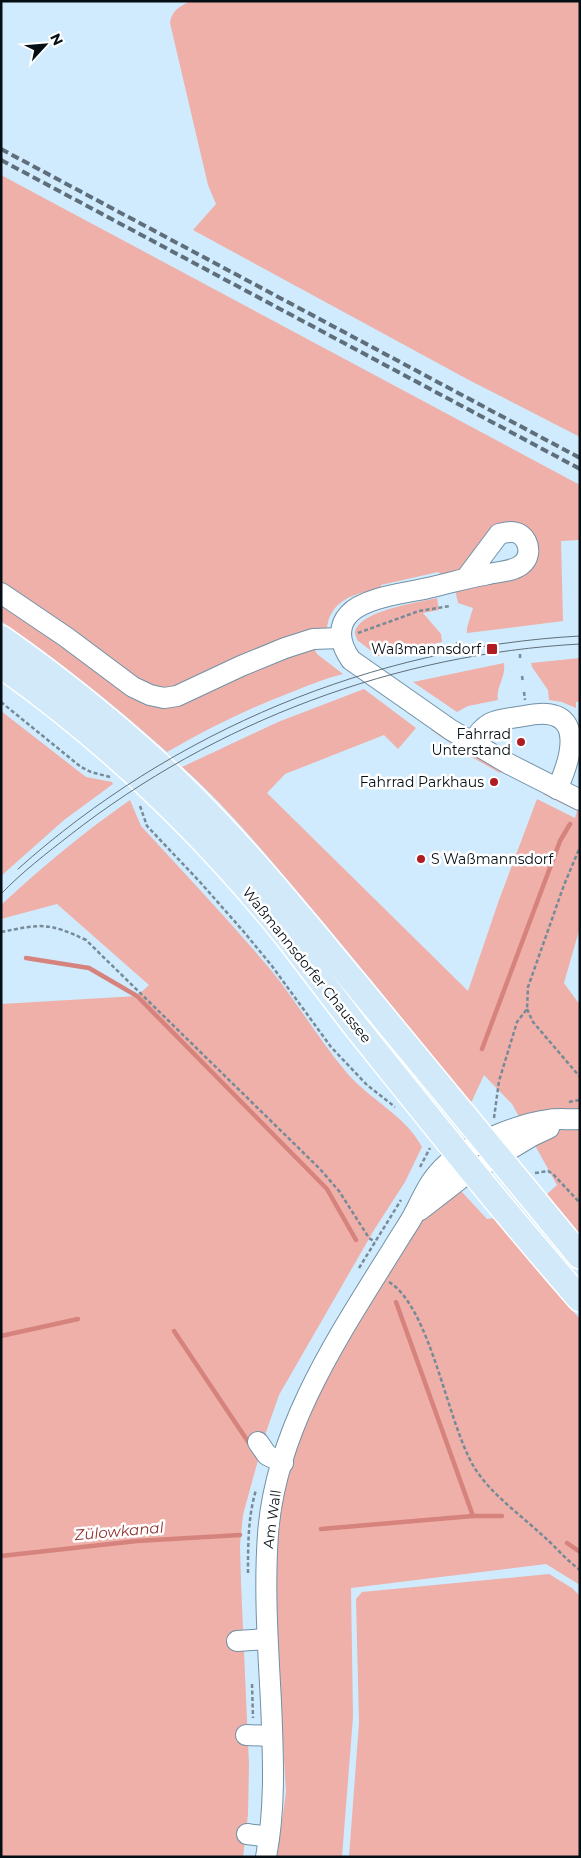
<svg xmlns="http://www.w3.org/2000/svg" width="581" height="1858" font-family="Montserrat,sans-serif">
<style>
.green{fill:#eeb0a9}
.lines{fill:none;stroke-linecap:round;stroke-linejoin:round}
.stream{stroke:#d5837c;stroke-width:4.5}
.minor-casing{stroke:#7191a6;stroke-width:22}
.major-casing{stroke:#fff;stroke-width:28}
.path{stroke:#778a97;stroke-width:2.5;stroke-dasharray:4 2.5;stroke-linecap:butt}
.minor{stroke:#fff;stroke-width:20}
.major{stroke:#d2e9f9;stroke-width:25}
.tram{stroke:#5e6f7b;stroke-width:1}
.rail{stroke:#5e6f7b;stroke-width:4;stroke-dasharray:8 4;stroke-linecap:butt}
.poi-dot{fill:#af1d23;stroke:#fff;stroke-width:2}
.labels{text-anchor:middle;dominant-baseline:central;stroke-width:5;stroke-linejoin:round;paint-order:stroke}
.poi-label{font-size:14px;fill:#040e15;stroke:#fff;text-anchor:end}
.street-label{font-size:14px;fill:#040e15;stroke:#fff}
.water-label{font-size:15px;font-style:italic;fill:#8f2e2b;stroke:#fff}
</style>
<rect width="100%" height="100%" fill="#d0ebfd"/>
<g class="green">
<path d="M 190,1 L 580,1 L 580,437 L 467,379 L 193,230 L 216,204 L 208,185 L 170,23 C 172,10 179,7 190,1 Z"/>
<path d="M 1,175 L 580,485 L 580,540 L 561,541 L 563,621 L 467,633 L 467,628 L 473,608 L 458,603 L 455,589 L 522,574 L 525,527 L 463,570 L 444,577 L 438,572 L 381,585 L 381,590 C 357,591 328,601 327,630 L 182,688 L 147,688 L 1,587 Z"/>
<path d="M 1,597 L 153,705 L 313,646 L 317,654 L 343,674 C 326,678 309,685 292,692 C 249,708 207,729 167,752 C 114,705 60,661 1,621 Z"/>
<path d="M 437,598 L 439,610 L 423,613 L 441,634 L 442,642 L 378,656 L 357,640 C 357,638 355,635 355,633 C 357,611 420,602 437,598 Z"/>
<path d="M 580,658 L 580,702 L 576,702 L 576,708 L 562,702 L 549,700 L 548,690 L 532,667 L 531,663 Z"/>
<path d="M 504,663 C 506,678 496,686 498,700 L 468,706 L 457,712 L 413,682 Z"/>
<path d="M 364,689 L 416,728 L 398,749 L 384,735 L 285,774 L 267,793 L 468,991 L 499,900 L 537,799 L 575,818 L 577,811 L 543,794 L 547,792 L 580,804 L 580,927 L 564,983 L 580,1005 L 580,1234 L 547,1194 L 557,1185 L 512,1104 L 484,1075 L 471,1103 C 411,1030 352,955 291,884 C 256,843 222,802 182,767 L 278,722 Z"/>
<path d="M 1,711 L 86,777 L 112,782 L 113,784 L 64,820 L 1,876 Z"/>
<path d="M 434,728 L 503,769 L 500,773 L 468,755 L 431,730 Z"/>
<path d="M 130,800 L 141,826 C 184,873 229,920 270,969 C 297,1002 319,1040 347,1073 C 370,1100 405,1115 422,1147 L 405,1182 L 374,1230 L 279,1395 L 264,1438 L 243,1515 L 240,1545 L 241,1583 L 249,1765 L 248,1814 L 243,1857 L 1,1857 L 1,1004 L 137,996 L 149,985 L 57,904 L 1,919 L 1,905 C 42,867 84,832 130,800 Z"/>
<path d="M 461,1191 L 487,1219 L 495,1218 L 546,1281 L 580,1319 L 580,1585 L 546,1564 L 351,1588 L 353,1717 L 342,1857 L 277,1857 L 286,1792 L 274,1599 L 275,1558 L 284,1491 L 294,1453 L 326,1378 L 419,1223 C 430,1210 445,1195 461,1191 Z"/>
<path d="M 549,1574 L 572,1588 L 580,1596 L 580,1857 L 349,1857 L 359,1723 L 356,1599 L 362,1592 Z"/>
</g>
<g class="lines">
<g class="stream">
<path d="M 26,958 L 89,968 L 137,996 L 327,1189 L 356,1240"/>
<path d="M 482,1049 L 560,841 L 570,824"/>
<path d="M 396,1302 L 473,1516"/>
<path d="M 174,1331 L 251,1446"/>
<path d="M 1,1336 L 78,1319"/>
<path d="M 321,1529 L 473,1516 L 502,1516"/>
<path d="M 567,1543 L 580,1552"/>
<path d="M 1,1556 L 137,1541 L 240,1535"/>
</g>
<defs>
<g id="minor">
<path d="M 466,578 L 499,534 C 510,531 520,530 526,541 C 530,549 529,559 521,565 C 512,572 495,572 484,575 C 465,578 447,584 428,588 C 407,593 364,597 349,614 C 336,628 341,646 351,660 L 451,730 L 509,764 L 580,800"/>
<path d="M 1,593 L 66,637 L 133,687 L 150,695 L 164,698 L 177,696 L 241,666 L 285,648 L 313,639 L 341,638"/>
<path d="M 472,743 C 487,718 496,721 524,716 C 581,703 577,746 557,789"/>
<path d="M 420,1210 L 460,1179 L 532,1136 L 549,1128"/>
<path d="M 258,1442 L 267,1455 L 283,1463"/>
<path d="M 237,1641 L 267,1639"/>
<path d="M 246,1735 L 272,1736"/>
<path d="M 247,1834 L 269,1837"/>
<path d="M 266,1857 C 276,1806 273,1754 271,1702 C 268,1646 264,1590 268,1534 C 276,1424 344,1328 400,1237 C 405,1229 410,1222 414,1214 C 425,1193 429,1180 448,1163 C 472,1143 518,1124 549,1120 C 559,1118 569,1120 580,1119"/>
</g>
<g id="major">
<path d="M 1,638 C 62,681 119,727 173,778 C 241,843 300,917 360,989 C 433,1078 506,1167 580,1256"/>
<path d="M 1,665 C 108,741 204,833 286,935 C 310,966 333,997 357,1028 C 430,1119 503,1211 580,1299"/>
</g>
</defs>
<use href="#minor" class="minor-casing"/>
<use href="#major" class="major-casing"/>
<g class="path">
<path d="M 358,633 L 419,611 L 450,606"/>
<path d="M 457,642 L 458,646"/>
<path d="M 520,654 L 520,659"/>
<path d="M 522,676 L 523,682"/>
<path d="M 524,692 L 525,700"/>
<path d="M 1,702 L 81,767 L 91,772 L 110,777"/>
<path d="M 140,806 L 147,826 L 200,882 L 244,932 L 272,966 L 331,1047 L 367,1085 L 395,1107"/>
<path d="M 1,932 C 41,924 48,922 86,940 L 320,1169 L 339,1191 L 369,1238 L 375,1242"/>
<path d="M 527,1009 L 533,1022 L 580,1077"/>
<path d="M 569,1102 L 580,1100"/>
<path d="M 494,1118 L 499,1081 L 517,1022 L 527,1009 L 528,987 L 564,885 L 580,847"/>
<path d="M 420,1167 L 430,1148"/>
<path d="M 535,1173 L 548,1171 L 553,1174 L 580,1203"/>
<path d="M 359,1268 L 401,1200"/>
<path d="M 389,1282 C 431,1308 447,1422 474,1467 C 490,1493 518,1513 541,1534 C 554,1545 565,1559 580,1570"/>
<path d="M 248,1573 C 248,1545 248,1516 256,1490"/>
<path d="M 252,1684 L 253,1718"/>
</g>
<use href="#minor" class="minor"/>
<use href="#major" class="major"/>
<g class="tram">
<path d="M 18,869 C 172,731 373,647 580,636"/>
<path d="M 1,894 C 22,872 47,853 70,835 C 216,721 396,654 580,644"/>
</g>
<g class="rail">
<path d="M 1,149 L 580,458"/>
<path d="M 1,160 L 580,469"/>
</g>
</g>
<g class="poi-dot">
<rect x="486" y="643" width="12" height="12" rx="2.5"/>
<circle cx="521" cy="742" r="5"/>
<circle cx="494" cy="782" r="5"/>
<circle cx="421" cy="859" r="5"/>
</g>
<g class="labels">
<g class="poi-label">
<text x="481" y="649">Waßmannsdorf</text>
<text x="511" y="734">Fahrrad<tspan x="511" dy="16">Unterstand</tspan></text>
<text x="484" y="782">Fahrrad Parkhaus</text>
<text x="431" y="859" text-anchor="start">S Waßmannsdorf</text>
</g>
<g class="street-label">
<text transform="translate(307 965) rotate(51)">Waßmannsdorfer Chaussee</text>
<text transform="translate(272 1519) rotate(-82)">Am Wall</text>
</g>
<g class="water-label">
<text transform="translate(119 1531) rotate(-5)">Zülowkanal</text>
</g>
</g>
<rect width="581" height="1858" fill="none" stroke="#040e15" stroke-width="5"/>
<g transform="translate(45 45) rotate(64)" stroke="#ffffff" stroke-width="4" paint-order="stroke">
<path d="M0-4L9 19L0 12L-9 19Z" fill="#040e15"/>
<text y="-8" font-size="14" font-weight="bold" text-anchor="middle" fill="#040e15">N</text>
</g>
</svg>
